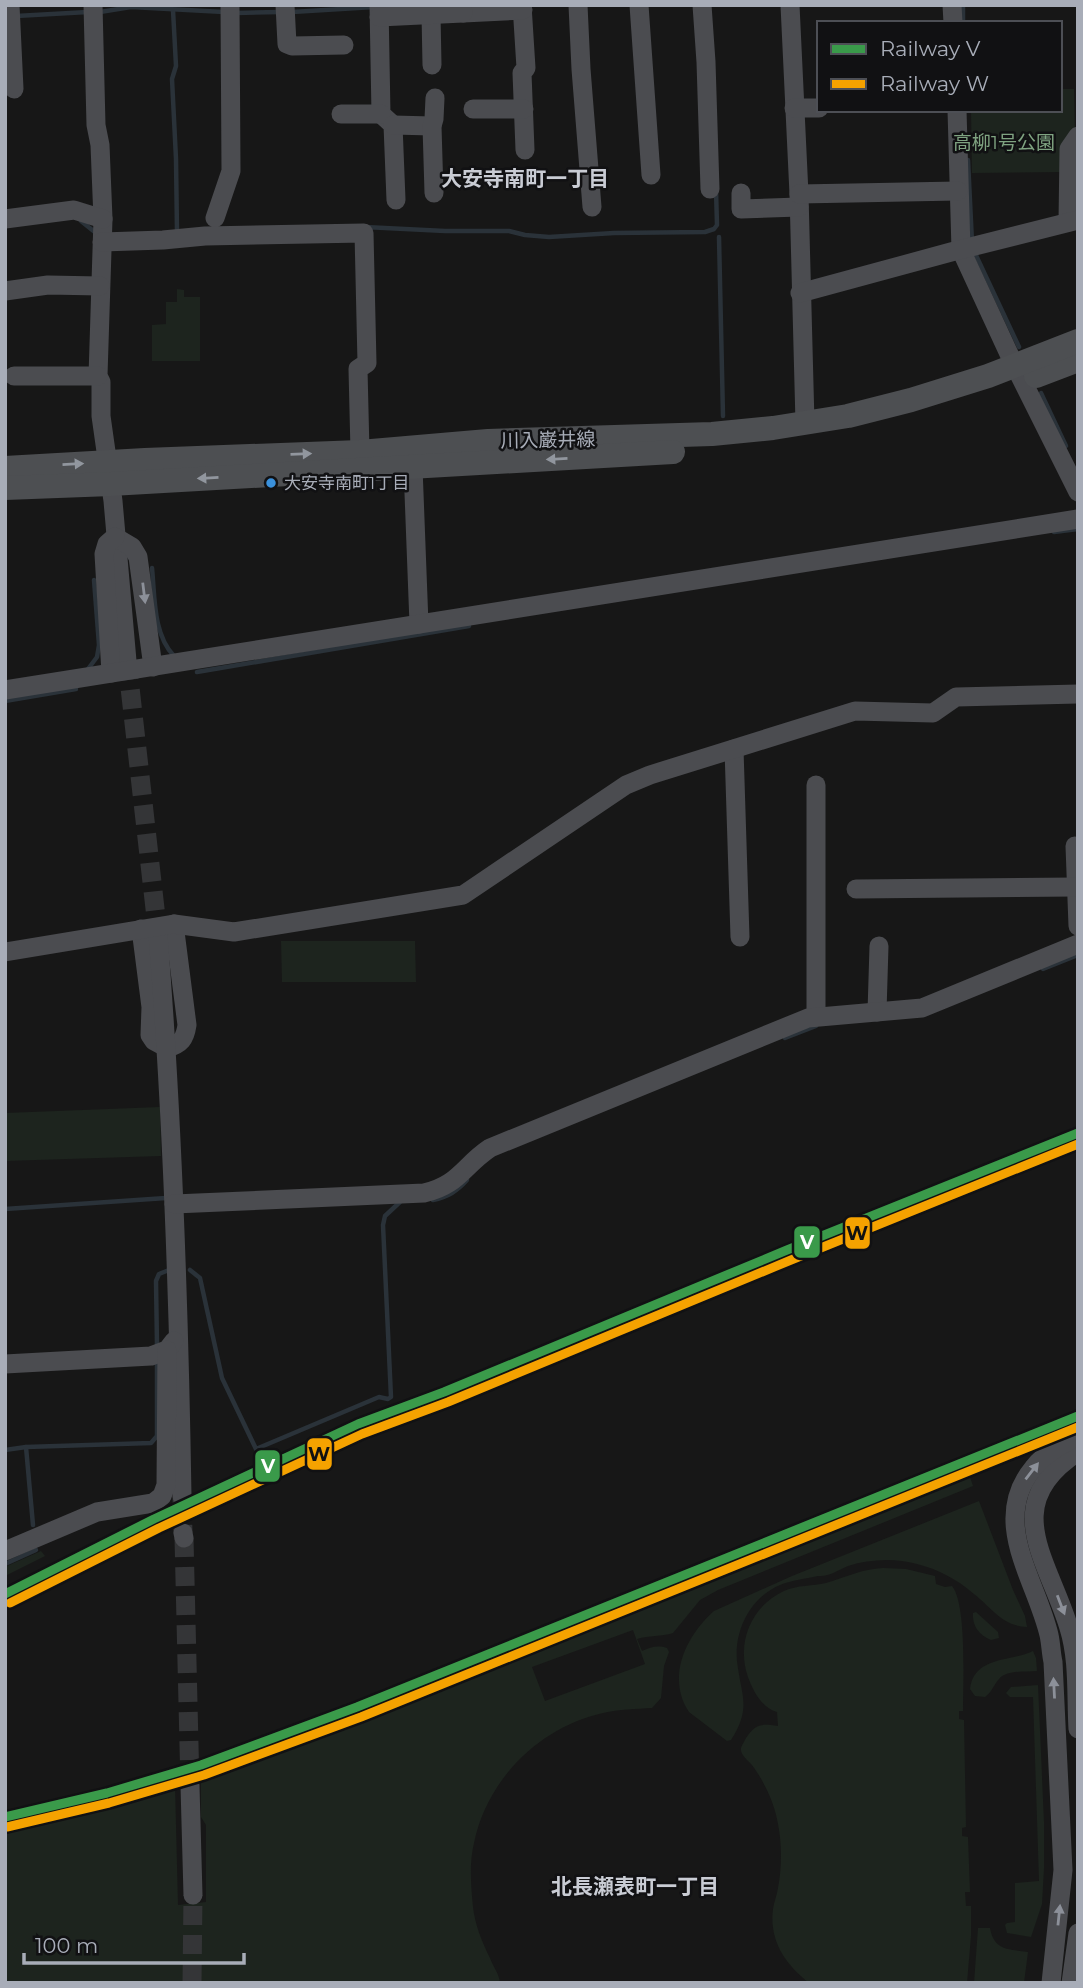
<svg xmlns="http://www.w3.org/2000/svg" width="1083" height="1988" font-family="Montserrat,'Noto Sans JP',sans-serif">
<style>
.green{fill:#1d241e;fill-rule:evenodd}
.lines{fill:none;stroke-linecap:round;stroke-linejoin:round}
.stream{stroke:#2a3239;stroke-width:4.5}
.minor-tunnel{stroke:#343537;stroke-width:19;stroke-dasharray:19 10;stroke-linecap:butt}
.minor{stroke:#4b4c50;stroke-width:19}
.major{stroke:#4d4f52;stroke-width:24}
.rail-1-casing{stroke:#111113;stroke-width:14}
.rail-2-casing{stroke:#111113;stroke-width:14}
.rail-1{stroke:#3a9a4a;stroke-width:9}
.rail-2{stroke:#f5a200;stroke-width:9}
.oneway{fill:#91969e}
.oneway2{fill:#8c9099}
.bus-dot{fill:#3a90db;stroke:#111113;stroke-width:2.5}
.labels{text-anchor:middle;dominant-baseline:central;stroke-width:5;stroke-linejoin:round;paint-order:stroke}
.bus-label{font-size:17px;fill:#a8adb8;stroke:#111113;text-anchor:start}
.park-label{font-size:19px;fill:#7fa381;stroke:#111113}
.street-label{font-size:19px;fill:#a8adb8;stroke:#111113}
.neighbourhood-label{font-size:21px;font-weight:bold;fill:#c9ccd4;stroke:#111113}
.line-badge{stroke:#111113;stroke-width:2.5}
.badge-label{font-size:19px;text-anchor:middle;font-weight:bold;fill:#fff}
.pale-badge-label{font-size:19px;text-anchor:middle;font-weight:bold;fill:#111}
</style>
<rect width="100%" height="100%" fill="#171717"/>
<g class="green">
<path d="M 1060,89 L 1074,89 L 1075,134 L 1065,172 L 972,173 L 971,110 L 1060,110 Z"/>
<path d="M 177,289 L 184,290 L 184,297 L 200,297 L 200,361 L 152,361 L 152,325 L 166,324 L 166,302 L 177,302 Z"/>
<path d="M 281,941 L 415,941 L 416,982 L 282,982 Z"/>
<path d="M 160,1107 L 161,1156 L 5,1161 L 5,1113 Z"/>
<path d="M 969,1474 L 973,1486 L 718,1590 L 700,1600 L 673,1633 C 661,1637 649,1635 637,1639 L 642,1651 C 651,1647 657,1645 667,1648 L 669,1652 L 664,1666 L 661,1698 L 652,1708 C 636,1709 619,1709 603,1713 C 540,1727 487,1779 474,1843 C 469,1863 471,1887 473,1907 C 475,1925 482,1942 490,1958 C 493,1967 499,1973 500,1983 L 5,1983 L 5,1827 L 175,1785 L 178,1905 L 206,1902 L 206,1825 L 201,1817 L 201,1777 ZM 633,1630 L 645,1664 L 545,1701 L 532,1667 Z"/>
<path d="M 979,1501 L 1013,1590 L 1025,1616 L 1027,1627 C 1002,1626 992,1608 974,1594 C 958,1580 938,1569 917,1564 C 895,1558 870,1559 848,1566 C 838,1570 829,1577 818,1576 C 805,1579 792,1580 780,1585 C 751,1597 734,1630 737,1661 C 741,1696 752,1707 731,1740 L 727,1741 L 689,1712 C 666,1677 686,1636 714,1611 L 792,1576 Z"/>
<path d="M 41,1551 L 45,1556 L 5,1576 L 5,1567 Z"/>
<path d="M 883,1568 L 906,1569 L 935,1576 L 936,1584 L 945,1587 L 952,1586 C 967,1604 963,1685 963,1711 L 959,1711 L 959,1719 L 964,1720 L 966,1827 L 962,1828 L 962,1836 L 968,1837 L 970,1892 L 965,1892 L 966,1906 L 971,1906 L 971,1936 L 967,1983 L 809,1983 C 785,1964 769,1941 773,1909 C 774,1902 777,1895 778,1888 C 782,1866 782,1845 778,1824 C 775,1804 764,1781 752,1765 C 748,1760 740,1755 741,1748 C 742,1745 745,1740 746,1738 C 756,1723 761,1724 778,1726 L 777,1712 C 762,1708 753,1691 748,1677 C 736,1643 751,1606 784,1591 C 797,1585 813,1586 826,1583 C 846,1577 862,1569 883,1568 Z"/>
<path d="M 976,1612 L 998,1632 L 999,1638 L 991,1640 C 979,1635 972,1626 973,1613 Z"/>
<path d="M 1033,1651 L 1036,1658 L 1037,1671 C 1026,1672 1006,1670 999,1679 C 993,1686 992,1692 985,1697 L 975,1696 L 970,1689 C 974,1656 1011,1662 1033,1651 Z"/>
<path d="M 1038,1685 L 1044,1822 L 1044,1868 L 1042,1904 L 1031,1937 L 1007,1933 L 1005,1925 L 1007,1923 L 1015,1922 L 1015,1883 L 1039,1881 L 1033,1697 L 1010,1697 L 1006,1693 L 1011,1687 Z"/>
<path d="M 978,1928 L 990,1928 C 994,1951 1009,1949 1028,1952 L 1024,1983 L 974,1983 Z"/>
</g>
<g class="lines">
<g class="stream">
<path d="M 963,5 L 963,23"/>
<path d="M 383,7 L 410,5"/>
<path d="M 173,10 L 176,66 L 172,79 L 176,159 L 177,233"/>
<path d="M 100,12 L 131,7 L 224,12"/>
<path d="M 292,12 L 374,7"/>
<path d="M 236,13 L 280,12"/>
<path d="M 16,16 L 88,12"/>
<path d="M 968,160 L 972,242"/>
<path d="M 81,221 L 96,233"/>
<path d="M 365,227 L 445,231 L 509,231 L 525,235 L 549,237 L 614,233 L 705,232 L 714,229 L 717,225 L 716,190"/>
<path d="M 719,237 L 723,416"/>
<path d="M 974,251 L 1019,347"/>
<path d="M 1041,393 L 1066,446"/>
<path d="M 1054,532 L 1078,529"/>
<path d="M 152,568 C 155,598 153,634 174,656"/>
<path d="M 88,669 L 97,657 L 99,645 L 94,580"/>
<path d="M 197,672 L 469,626"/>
<path d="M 5,701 L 76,689"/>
<path d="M 1043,969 L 1078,955"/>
<path d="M 785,1038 L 816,1026"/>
<path d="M 433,1200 C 448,1197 457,1191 467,1180"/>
<path d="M 5,1209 L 166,1198"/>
<path d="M 190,1270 L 200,1278 L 222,1378 L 256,1449 L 379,1397 L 388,1399 L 391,1397 L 383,1225 L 385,1216 L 400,1202"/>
<path d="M 157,1346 L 156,1281 L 159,1274 L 169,1270"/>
<path d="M 26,1447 L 33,1525"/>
<path d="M 5,1450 L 26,1447 L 151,1443 L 157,1436 L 157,1359"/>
<path d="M 5,1564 L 36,1550"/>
</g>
<g class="minor-tunnel">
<path d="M 127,661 L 158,935"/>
<path d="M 182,1496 L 183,1533"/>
<path d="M 184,1538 L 190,1786"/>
<path d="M 192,1983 L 193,1895"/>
</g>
<g class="minor">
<path d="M 10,5 L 14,89"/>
<path d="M 93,5 L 96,125 L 100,145 L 103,219 L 98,376 L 101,382 L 101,416 L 113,501 L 127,661"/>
<path d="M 285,5 L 287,44 L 292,46 L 344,45"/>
<path d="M 379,5 L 381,114 L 393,125 L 396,200"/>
<path d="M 522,5 L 526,68 L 522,73 L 525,150"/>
<path d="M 578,5 L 581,69 L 592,207"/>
<path d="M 639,5 L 651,175"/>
<path d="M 702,5 L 706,62 L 710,189"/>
<path d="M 790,5 L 799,194 L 805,423"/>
<path d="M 952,5 L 953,23"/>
<path d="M 463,13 L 523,10"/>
<path d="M 431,14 L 432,65"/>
<path d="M 379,17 L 463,13 L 462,5"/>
<path d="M 794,108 L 819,108"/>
<path d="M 473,109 L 524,109"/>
<path d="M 957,110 L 961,250 L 1010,356 L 1078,492"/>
<path d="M 341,114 L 381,114"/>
<path d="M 393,125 L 432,126"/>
<path d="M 434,193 L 432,126 L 434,119 L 435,98"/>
<path d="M 741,193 L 741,209 L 799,207"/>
<path d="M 799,194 L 958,191"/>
<path d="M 215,218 L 231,171 L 230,5"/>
<path d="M 5,219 L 74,210 L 103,219"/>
<path d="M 1068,222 L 1069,149 L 1078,136"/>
<path d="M 102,242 L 163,240 L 205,236 L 364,233 L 367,363 L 358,369 L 360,452"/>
<path d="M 5,291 L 48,285 L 100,286"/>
<path d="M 800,293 L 951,252 L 1078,220"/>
<path d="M 14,376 L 98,376"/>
<path d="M 413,467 L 419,624"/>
<path d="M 115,537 L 132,547 L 138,557 L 153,667"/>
<path d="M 111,673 L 104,554 L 107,544 L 115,537"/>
<path d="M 5,690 L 1078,519"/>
<path d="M 734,749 L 740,937"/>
<path d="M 1075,846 L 1078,926"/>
<path d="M 856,889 L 1076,887"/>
<path d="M 141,929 L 151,1007 L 150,1035 L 154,1041 L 167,1048 C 181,1044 185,1039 187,1025 L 174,924"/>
<path d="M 158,935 C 173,1122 179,1309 182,1496"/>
<path d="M 5,952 L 174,924 L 234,932 L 463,895 L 626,785 L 650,775 L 855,711 L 933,713 L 956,697 L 1078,694"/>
<path d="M 877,1012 L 879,946"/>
<path d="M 816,1016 L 816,785"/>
<path d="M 174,1204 L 424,1193 C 459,1185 463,1166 490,1148 L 808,1018 L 922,1008 L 1078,944"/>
<path d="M 5,1364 L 151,1356 L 167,1350 L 174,1341"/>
<path d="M 1078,1452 C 997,1504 1049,1561 1069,1628 C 1079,1660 1076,1696 1078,1729"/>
<path d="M 183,1533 L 184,1538"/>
<path d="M 5,1551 L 97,1512 L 153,1503 L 162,1496 L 166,1485 L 167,1350"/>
<path d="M 190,1786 L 193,1895"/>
<path d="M 1051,1983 L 1063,1870 L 1053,1662 C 1051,1653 1051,1644 1049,1635 C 1036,1579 989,1521 1034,1467 C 1045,1453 1063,1444 1078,1436"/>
<path d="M 1071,1983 L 1078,1933"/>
</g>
<g class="major">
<path d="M 1036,376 L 1078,360"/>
<path d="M 5,468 L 145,460 L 360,452 L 488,441 L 712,434 L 773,428 L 848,416 L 911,400 L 988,376 L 1078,341"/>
<path d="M 5,488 L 111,484 L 673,452"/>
</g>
<defs>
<g id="rail-1">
<path d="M 5,1594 L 154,1519 L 358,1424 L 444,1392 L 787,1250 L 1078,1133"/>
<path d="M 5,1817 L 107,1793 L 201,1765 L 357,1707 L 1078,1416"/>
</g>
<g id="rail-2">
<path d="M 10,1603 L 159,1528 L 362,1434 L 448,1402 L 791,1260 L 1078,1144"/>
<path d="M 7,1827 L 109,1803 L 204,1775 L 361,1717 L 1078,1427"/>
</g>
</defs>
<use href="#rail-1" class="rail-1-casing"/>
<use href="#rail-2" class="rail-2-casing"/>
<use href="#rail-1" class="rail-1"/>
<use href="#rail-2" class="rail-2"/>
</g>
<defs><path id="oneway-solid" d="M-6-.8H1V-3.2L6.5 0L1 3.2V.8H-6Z" transform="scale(1.75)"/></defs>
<g class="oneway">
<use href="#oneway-solid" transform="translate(301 454) rotate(-2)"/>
<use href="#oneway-solid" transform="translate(557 459) rotate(177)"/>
<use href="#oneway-solid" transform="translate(73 464) rotate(-3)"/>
<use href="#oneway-solid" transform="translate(208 478) rotate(177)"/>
</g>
<g class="oneway2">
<use href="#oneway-solid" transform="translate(144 593) rotate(83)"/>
<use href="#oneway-solid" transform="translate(1032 1471) rotate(-52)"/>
<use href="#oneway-solid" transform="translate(1061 1605) rotate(69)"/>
<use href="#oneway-solid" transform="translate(1054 1688) rotate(-93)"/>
<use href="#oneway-solid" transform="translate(1059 1915) rotate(-84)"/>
</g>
<circle class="bus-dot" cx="271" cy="483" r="6"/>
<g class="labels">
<g class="bus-label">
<text x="284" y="483">大安寺南町1丁目</text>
</g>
<g class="park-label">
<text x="1004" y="142">高柳1号公園</text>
</g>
<g class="street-label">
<text transform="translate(548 440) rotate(-1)">川入巌井線</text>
</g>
<g class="neighbourhood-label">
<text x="525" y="178">大安寺南町一丁目</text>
<text x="635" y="1886">北長瀬表町一丁目</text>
</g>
</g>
<g class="line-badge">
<rect x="844" y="1216" width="27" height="34" rx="7" fill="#f5a200"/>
<rect x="793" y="1225" width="28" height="34" rx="7" fill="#3a9a4a"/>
<rect x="306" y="1437" width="27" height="34" rx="7" fill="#f5a200"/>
<rect x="254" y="1449" width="27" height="34" rx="7" fill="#3a9a4a"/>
</g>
<g class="badge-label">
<text x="807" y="1249">V</text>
<text x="268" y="1473">V</text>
</g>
<g class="pale-badge-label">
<text x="857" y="1240">W</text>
<text x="319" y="1461">W</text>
</g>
<rect width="1083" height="1988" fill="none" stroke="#a8adb8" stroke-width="14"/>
<rect x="817" y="21" width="245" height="91" fill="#111113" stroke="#4d4f55" stroke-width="2"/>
<rect x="831" y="44" width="35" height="10" fill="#3a9a4a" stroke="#4d4f55" stroke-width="2"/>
<text x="880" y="56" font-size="21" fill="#a8adb8">Railway V</text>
<rect x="831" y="79" width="35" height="10" fill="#f5a200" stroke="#4d4f55" stroke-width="2"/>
<text x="880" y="91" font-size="21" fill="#a8adb8">Railway W</text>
<path d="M24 1953v10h220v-10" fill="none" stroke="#a8adb8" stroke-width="3.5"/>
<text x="35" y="1953" font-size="21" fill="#a8adb8" stroke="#111113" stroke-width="5" paint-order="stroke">100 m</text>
</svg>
